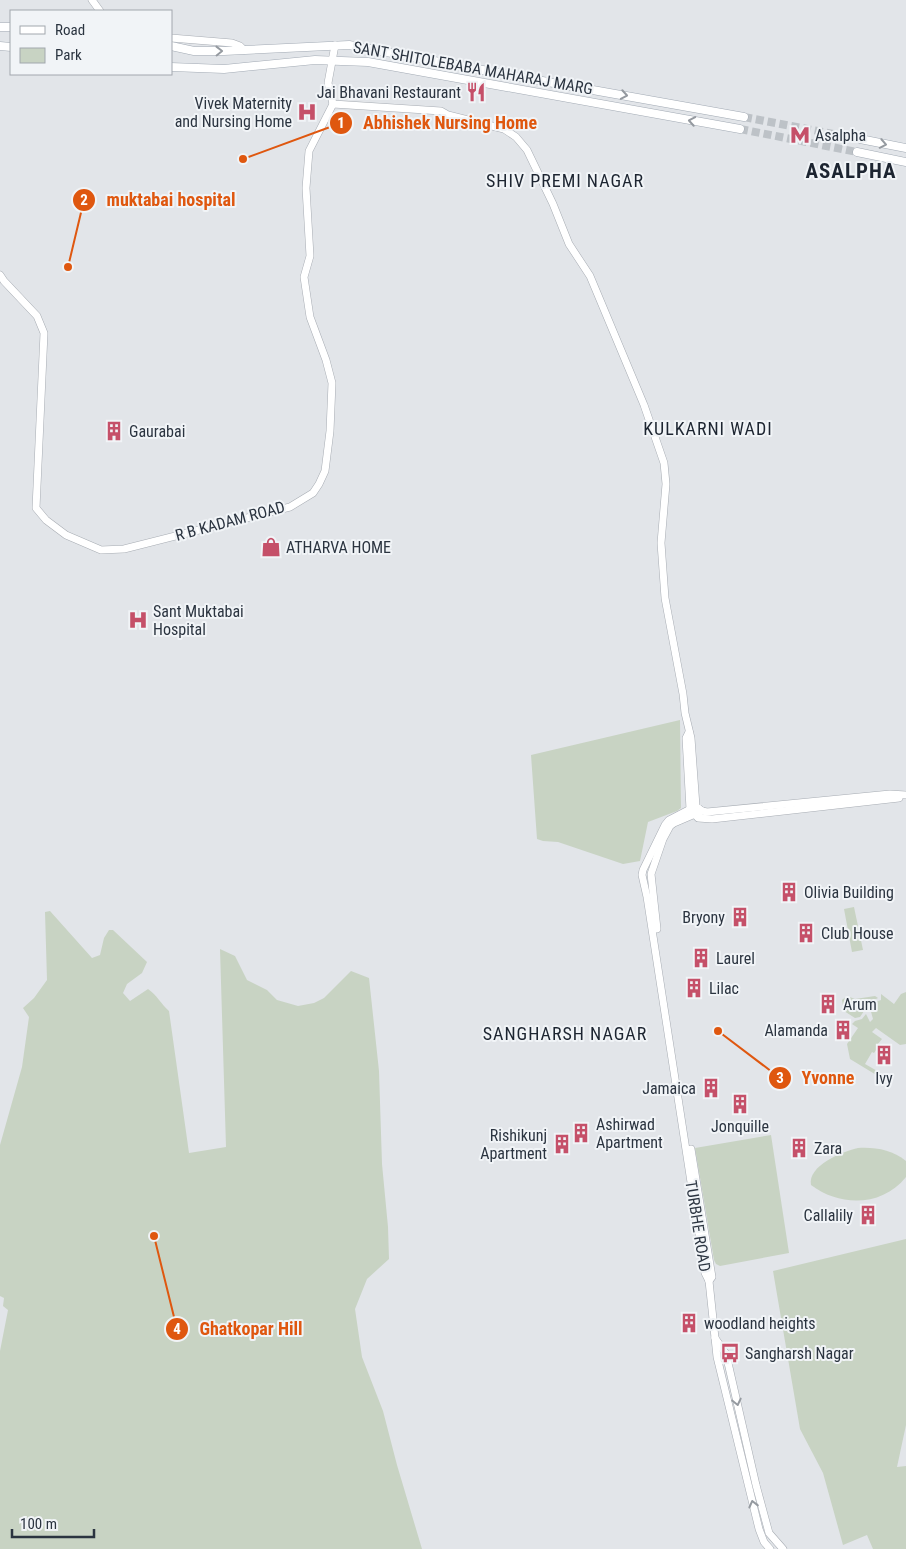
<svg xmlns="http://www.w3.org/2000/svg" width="906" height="1549" font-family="'Roboto Condensed',sans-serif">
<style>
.green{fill:#c8d3c3}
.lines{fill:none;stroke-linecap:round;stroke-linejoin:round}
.primary-tunnel{stroke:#bdc2c7;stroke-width:8;stroke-dasharray:8 4;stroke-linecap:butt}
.secondary-casing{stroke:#a7acb3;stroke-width:8}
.primary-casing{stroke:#a2aab4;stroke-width:9}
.secondary{stroke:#fff;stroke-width:7}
.primary{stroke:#fff;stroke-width:8}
.oneway{stroke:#959aa0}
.labels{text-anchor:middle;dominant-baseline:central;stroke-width:4;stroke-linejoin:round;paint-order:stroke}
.street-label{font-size:16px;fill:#2b3440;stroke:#f1f4f7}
.poi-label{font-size:16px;fill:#2b3440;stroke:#f1f4f7;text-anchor:start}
.neighbourhood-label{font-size:18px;letter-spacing:1px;fill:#1d2531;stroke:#f1f4f7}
.district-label{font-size:21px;font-weight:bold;letter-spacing:1px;fill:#1d2531;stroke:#f1f4f7}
.leader{fill:none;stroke:#df570f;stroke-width:2}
.callout-dot{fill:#df570f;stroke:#f1f4f7;stroke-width:2}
.mark-label{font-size:15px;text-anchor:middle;font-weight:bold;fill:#fff}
.callout-label{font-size:18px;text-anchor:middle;font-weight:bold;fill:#df570f;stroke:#f1f4f7;stroke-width:4;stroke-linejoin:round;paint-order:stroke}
</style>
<rect width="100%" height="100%" fill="#e2e5e9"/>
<g class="green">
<path d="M 680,720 L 681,808 L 677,811 L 648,822 L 640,861 L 623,864 L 558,842 L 543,841 L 537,839 L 531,755 Z"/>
<path d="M 854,907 L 863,950 L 852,952 L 844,909 Z"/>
<path d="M 50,911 L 92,958 L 100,955 L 104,938 L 109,930 L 113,930 L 147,962 L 142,973 L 127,984 L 123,993 L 130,1001 L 148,989 C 157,995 161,1004 169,1011 L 189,1153 L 226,1147 L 220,949 L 235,956 L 247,980 L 267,990 L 277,1000 L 298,1006 L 314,1003 L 324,998 L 351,971 L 369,978 L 379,1071 L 382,1164 L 388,1227 L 389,1259 L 367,1279 L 355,1309 L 362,1357 L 383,1411 L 397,1465 L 422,1549 L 0,1549 L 0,1351 L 8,1310 L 3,1306 L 4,1298 L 0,1296 L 0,1145 L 22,1067 L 29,1017 L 23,1008 L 34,998 L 47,980 L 45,912 Z"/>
<path d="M 906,992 L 906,1044 L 900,1045 L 876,1028 L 872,1032 L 882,1039 L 877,1045 L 878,1047 L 874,1053 L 872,1052 L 865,1064 L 879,1072 L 880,1075 L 878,1076 L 850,1059 L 847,1044 L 858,1028 L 852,1024 L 855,1021 L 862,1019 L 866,1014 L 870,1022 L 873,1019 L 870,1008 L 872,1003 L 881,1000 L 881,994 L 894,1004 L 901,994 Z"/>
<path d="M 847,996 L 855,999 L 875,996 L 878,998 L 870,1002 L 860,1017 L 855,1018 L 844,1011 L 842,1000 Z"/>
<path d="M 771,1135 L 789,1253 L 720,1266 L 716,1264 L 714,1260 L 695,1148 Z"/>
<path d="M 858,1148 C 876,1147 892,1150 906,1161 L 906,1177 C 882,1207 840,1207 811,1185 C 807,1166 843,1151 858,1148 Z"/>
<path d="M 906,1239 L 906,1425 L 897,1467 L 906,1466 L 906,1549 L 873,1549 L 867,1535 L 843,1545 L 823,1473 L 800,1429 L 773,1271 Z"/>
</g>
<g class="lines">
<g class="primary-tunnel">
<path d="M 744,117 L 860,139"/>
<path d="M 740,129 L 857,152"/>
</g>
<defs>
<g id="secondary">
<path d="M 92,0 L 100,11"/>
<path d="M 171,38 L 232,43 L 240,46 L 244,50"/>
<path d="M 333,104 L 441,111 L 448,115 L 504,129 L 516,137 L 527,150 L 553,204 L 569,244 L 590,276 L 644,405 L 664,463 L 666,484 L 661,543 L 665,598 L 683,694 L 685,713 L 691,738 L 696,806 L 702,811 L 707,812 L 890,794 L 906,795"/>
<path d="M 333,104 L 328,83 L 335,45"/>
<path d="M 0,275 L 4,281 L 37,316 L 44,333 L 36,508 L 46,520 L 66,535 L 101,550 L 124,549 L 290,507 L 313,493 L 319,484 L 325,471 L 330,431 L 332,383 L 326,360 L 310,317 L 304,277 L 310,256 L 306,188 L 309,151 L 333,104"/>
<path d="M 689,732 L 686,738 L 690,809 L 698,818 L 712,819 L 899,798"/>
<path d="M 696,806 L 669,820 L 665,825 L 643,870 L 642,875 L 647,897 L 705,1273 L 709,1281 L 717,1357 L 759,1529 L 764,1542 L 770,1549"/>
<path d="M 657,929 L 651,874 L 663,839 L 670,826 L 674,823 L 702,811"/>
<path d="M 691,1149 L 712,1277 L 709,1281"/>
<path d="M 715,1338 L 726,1354 L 756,1485 L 769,1533 L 783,1549"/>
</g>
<g id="primary">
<path d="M 0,27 L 11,27"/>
<path d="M 0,46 L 11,47"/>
<path d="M 171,46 L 194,51 L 224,51 L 349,45 L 531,79 L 744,117"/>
<path d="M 171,67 L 224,69 L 315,60 L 368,62 L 740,129"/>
<path d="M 860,139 L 906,148"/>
<path d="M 857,152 L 906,162"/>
</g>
</defs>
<use href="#secondary" class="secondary-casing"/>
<use href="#primary" class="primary-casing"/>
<use href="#secondary" class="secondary"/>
<use href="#primary" class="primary"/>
</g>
<defs><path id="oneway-chevron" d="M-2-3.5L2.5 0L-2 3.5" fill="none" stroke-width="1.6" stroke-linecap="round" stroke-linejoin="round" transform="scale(1.25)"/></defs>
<g class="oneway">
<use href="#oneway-chevron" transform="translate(219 51) rotate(-1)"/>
<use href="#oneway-chevron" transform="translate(624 95) rotate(10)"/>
<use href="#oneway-chevron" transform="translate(692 121) rotate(-170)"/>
<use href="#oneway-chevron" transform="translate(883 144) rotate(11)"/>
<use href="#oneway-chevron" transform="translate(737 1402) rotate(77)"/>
<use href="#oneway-chevron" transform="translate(753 1504) rotate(-104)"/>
</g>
<defs>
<symbol id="restaurant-bare" viewBox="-9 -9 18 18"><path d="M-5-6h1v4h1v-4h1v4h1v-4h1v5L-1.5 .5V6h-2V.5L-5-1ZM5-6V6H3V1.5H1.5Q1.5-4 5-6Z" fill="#c55069" stroke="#f1f4f7" stroke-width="2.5" paint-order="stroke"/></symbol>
<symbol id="hospital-bare" viewBox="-9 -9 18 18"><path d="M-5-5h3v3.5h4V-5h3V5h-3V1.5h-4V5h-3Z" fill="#c55069" stroke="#f1f4f7" stroke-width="2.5" paint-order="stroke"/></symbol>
<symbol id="metro-bare" viewBox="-9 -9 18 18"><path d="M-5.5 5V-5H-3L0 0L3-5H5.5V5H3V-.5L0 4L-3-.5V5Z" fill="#c55069" stroke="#f1f4f7" stroke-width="2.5" paint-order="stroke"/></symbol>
<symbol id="building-bare" viewBox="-9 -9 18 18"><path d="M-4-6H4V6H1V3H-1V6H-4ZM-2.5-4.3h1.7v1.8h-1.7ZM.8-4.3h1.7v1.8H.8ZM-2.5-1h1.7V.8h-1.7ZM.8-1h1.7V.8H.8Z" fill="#c55069" stroke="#f1f4f7" stroke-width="2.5" paint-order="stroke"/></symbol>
<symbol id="shop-bare" viewBox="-9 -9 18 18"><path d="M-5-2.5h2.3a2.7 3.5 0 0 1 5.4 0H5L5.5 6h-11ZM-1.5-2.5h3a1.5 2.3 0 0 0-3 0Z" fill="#c55069" stroke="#f1f4f7" stroke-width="2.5" paint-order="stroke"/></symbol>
<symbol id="bus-bare" viewBox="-9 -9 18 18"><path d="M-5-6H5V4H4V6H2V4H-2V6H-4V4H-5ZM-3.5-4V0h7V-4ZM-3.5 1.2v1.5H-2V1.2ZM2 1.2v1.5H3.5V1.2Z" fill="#c55069" stroke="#f1f4f7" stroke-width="2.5" paint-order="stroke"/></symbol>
</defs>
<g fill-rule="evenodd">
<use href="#restaurant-bare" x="462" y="78" width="28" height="28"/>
<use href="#hospital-bare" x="293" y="98" width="28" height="28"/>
<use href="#metro-bare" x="786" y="121" width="28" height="28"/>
<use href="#building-bare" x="100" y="417" width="28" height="28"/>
<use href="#shop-bare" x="257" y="533" width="28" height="28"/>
<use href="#hospital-bare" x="124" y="606" width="28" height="28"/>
<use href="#building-bare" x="775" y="878" width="28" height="28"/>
<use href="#building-bare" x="726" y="903" width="28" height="28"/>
<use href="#building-bare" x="792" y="919" width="28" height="28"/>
<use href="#building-bare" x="687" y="944" width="28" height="28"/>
<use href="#building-bare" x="680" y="974" width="28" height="28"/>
<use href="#building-bare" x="814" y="990" width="28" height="28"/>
<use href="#building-bare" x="829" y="1016" width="28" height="28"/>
<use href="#building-bare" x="870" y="1041" width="28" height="28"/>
<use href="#building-bare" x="697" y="1074" width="28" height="28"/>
<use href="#building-bare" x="726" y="1090" width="28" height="28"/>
<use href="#building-bare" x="567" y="1119" width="28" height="28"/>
<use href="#building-bare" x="548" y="1130" width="28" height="28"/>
<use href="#building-bare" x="785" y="1134" width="28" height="28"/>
<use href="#building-bare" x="854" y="1201" width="28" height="28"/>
<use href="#building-bare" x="675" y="1309" width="28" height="28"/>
<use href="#bus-bare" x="716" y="1339" width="28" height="28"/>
</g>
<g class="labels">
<g class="street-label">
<text transform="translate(473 68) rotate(10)">SANT SHITOLEBABA MAHARAJ MARG</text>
<text transform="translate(230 521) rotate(-15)">R B KADAM ROAD</text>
<text transform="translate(698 1226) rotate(81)">TURBHE ROAD</text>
</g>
<g class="poi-label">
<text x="461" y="92" text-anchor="end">Jai Bhavani Restaurant</text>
<text x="292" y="103" text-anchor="end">Vivek Maternity<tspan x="292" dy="18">and Nursing Home</tspan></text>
<text x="815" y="135">Asalpha</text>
<text x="129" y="431">Gaurabai</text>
<text x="286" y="547">ATHARVA HOME</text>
<text x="153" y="611">Sant Muktabai<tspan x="153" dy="18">Hospital</tspan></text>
<text x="804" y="892">Olivia Building</text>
<text x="725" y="917" text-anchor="end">Bryony</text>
<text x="821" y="933">Club House</text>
<text x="716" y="958">Laurel</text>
<text x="709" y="988">Lilac</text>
<text x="843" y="1004">Arum</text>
<text x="828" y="1030" text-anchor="end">Alamanda</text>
<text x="884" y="1078" text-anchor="middle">Ivy</text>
<text x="696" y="1088" text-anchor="end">Jamaica</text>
<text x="596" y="1124">Ashirwad<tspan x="596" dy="18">Apartment</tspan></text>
<text x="740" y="1126" text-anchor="middle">Jonquille</text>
<text x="547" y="1135" text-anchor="end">Rishikunj<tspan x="547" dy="18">Apartment</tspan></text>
<text x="814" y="1148">Zara</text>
<text x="853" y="1215" text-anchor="end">Callalily</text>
<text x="704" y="1323">woodland heights</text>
<text x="745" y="1353">Sangharsh Nagar</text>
</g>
<g class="neighbourhood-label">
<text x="565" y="180">SHIV PREMI NAGAR</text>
<text x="708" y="428">KULKARNI WADI</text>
<text x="565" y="1033">SANGHARSH NAGAR</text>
</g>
<g class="district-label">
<text x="851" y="171">ASALPHA</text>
</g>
</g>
<path class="leader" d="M243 159L341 123M68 267L84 200M718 1031L780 1078M154 1236L177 1329"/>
<g class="callout-dot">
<circle cx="243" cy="159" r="5"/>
<circle cx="68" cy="267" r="5"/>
<circle cx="718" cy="1031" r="5"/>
<circle cx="154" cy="1236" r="5"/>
<circle cx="341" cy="123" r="12"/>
<circle cx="84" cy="200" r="12"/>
<circle cx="780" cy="1078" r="12"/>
<circle cx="177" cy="1329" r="12"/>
</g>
<g class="mark-label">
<text x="341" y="128">1</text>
<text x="84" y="205">2</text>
<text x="780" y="1083">3</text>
<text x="177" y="1334">4</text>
</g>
<g class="callout-label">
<text x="450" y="129">Abhishek Nursing Home</text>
<text x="171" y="206">muktabai hospital</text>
<text x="828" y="1084">Yvonne</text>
<text x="251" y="1335">Ghatkopar Hill</text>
</g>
<rect x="10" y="10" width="162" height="65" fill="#f1f4f7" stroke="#a2a7ae"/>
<rect x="20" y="26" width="25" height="8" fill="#ffffff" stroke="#a2a7ae"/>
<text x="55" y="35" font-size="15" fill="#2b3440">Road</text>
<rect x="20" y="48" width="25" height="15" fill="#c8d3c3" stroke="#a2a7ae"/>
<text x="55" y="60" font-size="15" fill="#2b3440">Park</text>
<path d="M12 1529v8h82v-8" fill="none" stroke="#2b3440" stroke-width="2.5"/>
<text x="20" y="1529" font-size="15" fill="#2b3440" stroke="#f1f4f7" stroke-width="4" paint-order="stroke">100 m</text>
</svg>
